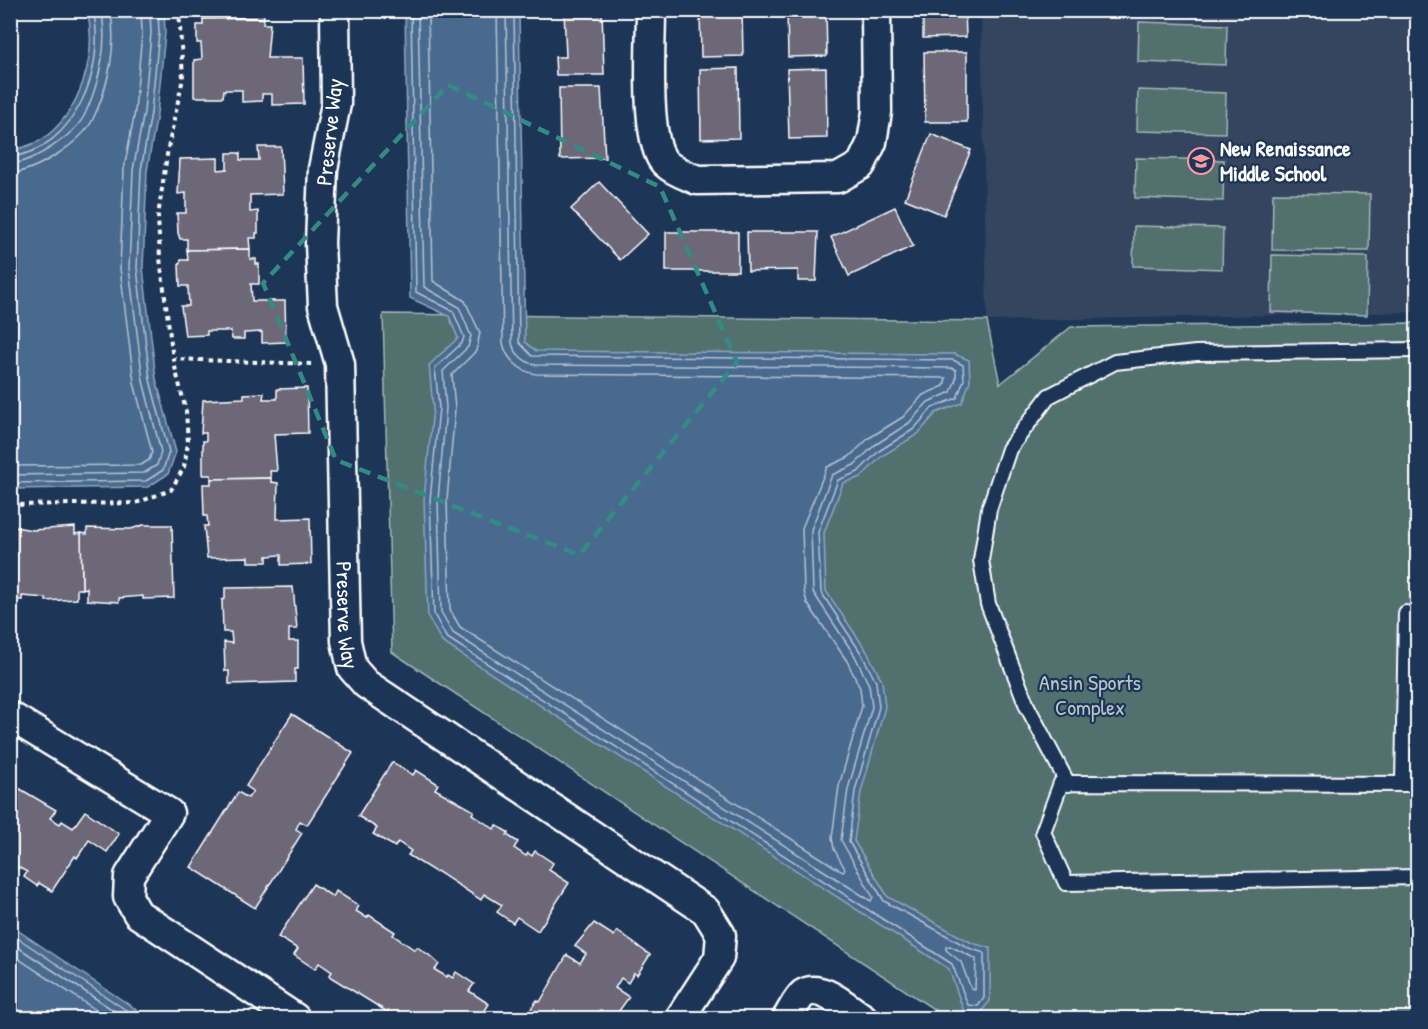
<svg xmlns="http://www.w3.org/2000/svg" width="1428" height="1029" font-family="'Patrick Hand',sans-serif">
<style>
.built{fill:#354461}
.green{fill:#516f6e;stroke:#a8b7b6;stroke-width:1.5}
.water{fill:#496a8f;stroke:#92a6bc;stroke-width:1.5}
.lines{fill:none;stroke-linecap:round;stroke-linejoin:round}
.shore{stroke:#b6c3d2;stroke-width:1.5}
.building{fill:#6c6877;stroke:#fff;stroke-width:1.5}
.service-casing{stroke:#fff;stroke-width:18}
.minor-casing{stroke:#fff;stroke-width:33}
.path{stroke:#fff;stroke-width:4;stroke-dasharray:4.5 4.5;stroke-linecap:butt}
.service{stroke:#1d3557;stroke-width:14}
.minor{stroke:#1d3557;stroke-width:28}
.marked{fill:none;stroke:#338b84;stroke-width:4.5;stroke-dasharray:12 8;stroke-linejoin:round}
.labels{text-anchor:middle;dominant-baseline:central;stroke-width:4.5;stroke-linejoin:round;paint-order:stroke}
.street-label{font-size:22px;fill:#fff;stroke:#1d3557}
.poi-label{font-size:22px;font-weight:bold;fill:#fff;stroke:#1d3557;text-anchor:start}
.park-label{font-size:22px;fill:#b9c5c5;stroke:#1d3557}
</style>
<rect width="100%" height="100%" fill="#1d3557"/>
<filter id="ink" filterUnits="userSpaceOnUse"><feTurbulence type="fractalNoise" baseFrequency=".0167" numOctaves="2"/><feDisplacementMap in="SourceGraphic" scale="12" xChannelSelector="R" yChannelSelector="G"/><feConvolveMatrix kernelMatrix="1 2 1 2 8 2 1 2 1" color-interpolation-filters="sRGB"/></filter>
<g filter="url(#ink)">
<path class="built" d="M 981,11 L 1417,11 L 1417,312 L 987,321 Z"/>
<g class="green">
<path d="M 1139,22 L 1227,25 L 1226,65 L 1138,62 Z"/>
<path d="M 1138,90 L 1226,93 L 1225,133 L 1137,131 Z"/>
<path d="M 1136,158 L 1224,160 L 1223,201 L 1135,198 Z"/>
<path d="M 1273,193 L 1370,194 L 1369,251 L 1272,250 Z"/>
<path d="M 1134,226 L 1223,228 L 1222,269 L 1133,266 Z"/>
<path d="M 1272,255 L 1368,257 L 1367,315 L 1271,312 Z"/>
<path d="M 383,314 L 987,321 L 1000,384 L 1071,327 L 1417,323 L 1417,1018 L 947,1018 L 392,652 Z"/>
</g>
<g class="water">
<path d="M 87,11 L 164,11 L 165,33 L 157,114 L 147,171 L 143,268 L 156,379 L 176,452 L 168,474 L 148,487 L 11,489 L 11,151 C 20,148 33,145 41,140 C 80,114 98,55 87,11 Z"/>
<path d="M 405,11 L 519,11 L 525,342 L 536,351 L 954,354 L 969,360 L 970,381 L 962,403 L 936,413 L 918,434 L 882,456 L 861,477 L 843,483 L 824,533 L 826,591 L 866,650 L 882,681 L 885,707 L 861,792 L 854,841 L 888,897 L 972,943 L 990,948 L 990,1001 L 981,1012 L 964,1012 L 949,969 L 442,642 L 428,617 L 424,499 L 433,408 L 429,365 L 458,338 L 449,316 L 410,298 Z"/>
<path d="M 10,926 L 11,926 L 149,1018 L 11,1018 Z"/>
</g>
<g class="lines">
<g class="shore">
<path d="M 411,10 L 416,292 L 453,311 L 464,337 L 462,343 L 435,368 L 439,408 L 430,500 L 434,614 L 446,637 L 952,964 L 968,1005 L 978,1006 L 984,998 L 984,953 L 969,948 L 884,901 L 849,842 L 855,791 L 879,707 L 876,682 L 861,653 L 821,592 L 818,532 L 838,480 L 858,472 L 879,451 L 914,429 L 932,408 L 957,398 L 964,380 L 963,365 L 953,360 L 532,356 L 519,342 L 514,10"/>
<path d="M 418,10 L 424,287 L 459,307 L 471,336 L 468,347 L 443,371 L 446,408 L 438,500 L 441,612 L 453,633 L 871,901 L 873,897 L 841,840 L 848,789 L 872,707 L 869,685 L 855,656 L 813,592 L 811,530 L 832,475 L 854,465 L 875,445 L 909,423 L 928,402 L 951,392 L 956,379 L 956,370 L 951,368 L 536,365 C 525,363 514,353 512,343 L 506,10"/>
<path d="M 428,10 L 433,281 L 465,301 L 480,333 L 476,351 L 452,375 L 455,409 L 447,500 L 450,610 L 460,627 L 843,872 L 845,869 L 834,849 L 832,838 L 839,786 L 862,706 L 860,688 L 847,661 L 807,603 L 804,591 L 802,528 L 827,467 L 849,457 L 869,438 L 903,417 L 923,395 L 944,386 L 946,378 L 536,374 C 521,372 506,359 503,343 L 497,10"/>
<path d="M 10,157 C 75,150 107,67 93,10"/>
<path d="M 10,164 C 33,163 76,134 85,114 C 99,84 109,43 101,10"/>
<path d="M 10,173 C 36,172 82,142 93,119 C 108,88 118,45 110,10"/>
<path d="M 10,466 L 141,465 L 149,460 L 152,452 L 134,383 L 120,268 L 124,169 L 135,111 L 142,33 L 141,10"/>
<path d="M 10,475 L 144,473 L 157,465 L 161,452 L 143,381 L 129,268 L 133,170 L 144,112 L 151,33 L 150,10"/>
<path d="M 10,483 L 146,481 L 163,470 L 169,452 L 150,380 L 137,268 L 141,170 L 151,113 L 159,33 L 158,10"/>
<path d="M 10,933 L 138,1018"/>
<path d="M 10,942 L 125,1018"/>
<path d="M 950,946 L 976,959 L 975,990 L 971,989 L 961,962 L 946,950 L 946,947 Z"/>
<path d="M 10,953 L 108,1018"/>
</g>
</g>
<g class="building">
<path d="M 196,10 L 269,10 L 269,11 L 263,11 L 264,18 L 203,19 L 203,11 Z"/>
<path d="M 564,10 L 602,10 L 604,75 L 556,75 L 555,57 L 566,57 Z"/>
<path d="M 700,10 L 742,10 L 743,56 L 701,57 Z"/>
<path d="M 787,10 L 826,10 L 827,56 L 788,57 Z"/>
<path d="M 923,10 L 965,10 L 966,37 L 923,38 Z"/>
<path d="M 264,18 L 263,24 L 270,24 L 267,58 L 303,58 L 304,104 L 272,105 L 272,94 L 262,94 L 262,101 L 242,102 L 242,90 L 224,90 L 223,97 L 194,97 L 194,60 L 202,59 L 201,43 L 197,43 L 197,25 L 203,25 L 203,19 Z"/>
<path d="M 924,52 L 967,52 L 967,122 L 925,122 Z"/>
<path d="M 738,68 L 739,138 L 701,139 L 700,69 Z"/>
<path d="M 826,68 L 827,138 L 789,139 L 787,69 Z"/>
<path d="M 559,88 L 601,88 L 605,158 L 560,159 Z"/>
<path d="M 931,134 L 971,150 L 944,215 L 905,199 Z"/>
<path d="M 258,147 L 281,147 L 283,194 L 250,195 L 250,212 L 258,211 L 258,233 L 256,233 L 256,238 L 249,238 L 250,249 L 187,250 L 187,239 L 180,239 L 178,233 L 177,213 L 186,213 L 186,193 L 178,194 L 180,159 L 218,158 L 218,170 L 227,169 L 227,153 L 240,153 L 240,160 L 259,160 Z"/>
<path d="M 599,182 L 648,234 L 620,260 L 571,209 Z"/>
<path d="M 895,207 L 913,246 L 849,276 L 831,237 Z"/>
<rect x="666" y="232" width="72" height="39"/>
<path d="M 747,232 L 818,232 L 816,281 L 798,281 L 798,270 L 748,271 Z"/>
<path d="M 250,249 L 250,259 L 256,259 L 256,264 L 259,264 L 259,284 L 251,284 L 252,301 L 285,301 L 286,342 L 262,343 L 262,332 L 244,333 L 244,339 L 232,339 L 231,331 L 207,331 L 207,335 L 185,336 L 181,306 L 189,306 L 188,286 L 180,286 L 179,265 L 181,260 L 188,260 L 187,250 Z"/>
<path d="M 307,388 L 308,433 L 274,434 L 277,471 L 270,471 L 271,478 L 211,479 L 211,475 L 203,475 L 203,441 L 206,441 L 206,433 L 201,433 L 203,400 L 244,398 L 244,394 L 264,393 L 263,399 L 277,399 L 277,389 Z"/>
<path d="M 271,478 L 271,482 L 278,483 L 277,519 L 310,518 L 311,564 L 281,565 L 281,555 L 267,556 L 267,562 L 248,562 L 248,557 L 207,558 L 204,526 L 208,526 L 207,516 L 204,516 L 203,484 L 211,484 L 211,479 Z"/>
<path d="M 143,525 L 172,525 L 174,598 L 143,599 L 143,596 L 119,598 L 119,602 L 87,600 L 87,588 L 82,589 L 81,533 L 87,534 L 87,528 L 131,529 Z"/>
<path d="M 10,526 L 32,530 L 75,527 L 75,534 L 81,533 L 82,589 L 77,589 L 77,599 L 46,601 L 46,598 L 22,596 L 22,600 L 10,600 Z"/>
<path d="M 293,587 L 297,629 L 289,629 L 289,641 L 298,641 L 298,669 L 295,669 L 295,682 L 229,684 L 229,671 L 225,671 L 224,642 L 232,643 L 231,632 L 223,632 L 222,600 L 225,599 L 225,588 Z"/>
<path d="M 292,714 L 353,753 L 307,825 L 300,821 L 296,829 L 302,833 L 255,908 L 191,867 L 238,792 L 248,798 L 253,791 L 246,786 Z"/>
<path d="M 392,762 L 413,775 L 416,770 L 438,784 L 435,789 L 474,811 L 472,814 L 494,829 L 496,825 L 509,833 L 507,835 L 518,842 L 514,848 L 526,856 L 528,853 L 532,856 L 535,851 L 553,863 L 549,870 L 569,883 L 538,931 L 517,917 L 513,923 L 497,912 L 502,905 L 484,894 L 481,900 L 437,871 L 435,872 L 408,855 L 411,851 L 398,842 L 395,847 L 373,834 L 377,828 L 358,816 Z"/>
<path d="M 10,783 L 56,810 L 50,818 L 60,824 L 62,821 L 73,828 L 85,811 L 119,834 L 107,852 L 89,840 L 77,858 L 75,856 L 52,891 L 39,883 L 37,886 L 24,877 L 27,872 L 18,867 L 14,872 L 10,869 Z"/>
<path d="M 313,884 L 333,897 L 336,891 L 359,906 L 356,911 L 367,918 L 369,915 L 395,932 L 393,935 L 415,950 L 417,947 L 429,955 L 439,964 L 435,970 L 447,977 L 448,975 L 453,978 L 456,972 L 474,984 L 469,991 L 489,1004 L 480,1018 L 410,1018 L 405,1015 L 403,1018 L 397,1018 L 329,976 L 332,972 L 319,963 L 315,969 L 294,955 L 298,949 L 278,937 Z"/>
<path d="M 594,923 L 614,936 L 617,931 L 650,955 L 637,975 L 634,973 L 628,983 L 621,978 L 615,988 L 629,997 L 614,1018 L 525,1018 L 537,1000 L 540,1002 L 567,955 L 580,963 L 586,954 L 575,946 Z"/>
</g>
<g class="lines">
<defs>
<g id="service">
<path d="M 1068,784 L 1027,706 L 988,604 L 981,560 L 989,509 L 1009,449 L 1049,396 L 1115,362 L 1196,353 L 1418,350"/>
<path d="M 1403,784 L 1406,613"/>
<path d="M 1418,784 L 1061,783 L 1043,832 L 1066,883 L 1418,877"/>
</g>
<g id="minor">
<path id="s1" d="M 335,10 L 336,104 L 323,169 L 320,243 L 323,306 L 340,364 L 346,641 L 352,668 L 366,684 L 706,911 L 721,935 L 719,958 L 680,1018"/>
<path d="M 651,10 C 651,44 645,132 662,159 C 668,169 686,175 697,180 L 838,178 L 861,165 L 872,142 L 877,112 L 876,10"/>
<path d="M 10,716 L 169,813 L 129,876 L 128,897 L 138,914 L 295,1018"/>
<path d="M 787,1018 C 791,1012 797,999 803,994 C 821,982 848,1009 863,1018"/>
</g>
</defs>
<use href="#service" class="service-casing"/>
<use href="#minor" class="minor-casing"/>
<g class="path">
<path d="M 179,10 L 183,78 L 168,148 L 158,216 L 160,258 L 173,359 L 312,364"/>
<path d="M 10,505 L 136,503 L 171,490 L 184,467 L 188,443 L 186,411 L 173,359"/>
</g>
<use href="#service" class="service"/>
<use href="#minor" class="minor"/>
</g>
</g>
<path class="marked" d="M 448,85 L 660,187 L 737,362 L 579,555 L 336,460 L 263,283 Z"/>
<defs>
<symbol id="school-ring" viewBox="-11 -11 22 22"><circle r="9.5" fill="#1d3557" stroke="#ff9aa2" stroke-width="1.5"/><path d="M0-5L7-2L0 1L-7-2ZM-4 1L0 2.5L4 1V4Q0 6-4 4Z" fill="#ff9aa2"/></symbol>
</defs>
<g fill-rule="evenodd">
<use href="#school-ring" x="1186" y="146" width="30" height="30"/>
</g>
<g class="labels">
<g class="street-label">
<text transform="translate(329 132) rotate(-84)">Preserve Way</text>
<text stroke="none"><textPath href="#s1" startOffset="609">Preserve Way</textPath></text>
</g>
<g class="poi-label">
<text x="1220" y="148">New Renaissance<tspan x="1220" dy="25">Middle School</tspan></text>
</g>
<g class="park-label">
<text x="1090" y="682">Ansin Sports<tspan x="1090" dy="25">Complex</tspan></text>
</g>
</g>
<rect width="1428" height="1029" fill="none" stroke="#1d3557" stroke-width="36"/>
<rect x="18" y="18" width="1392" height="993" fill="none" stroke="#fff" stroke-width="2" filter="url(#ink)"/>
</svg>
